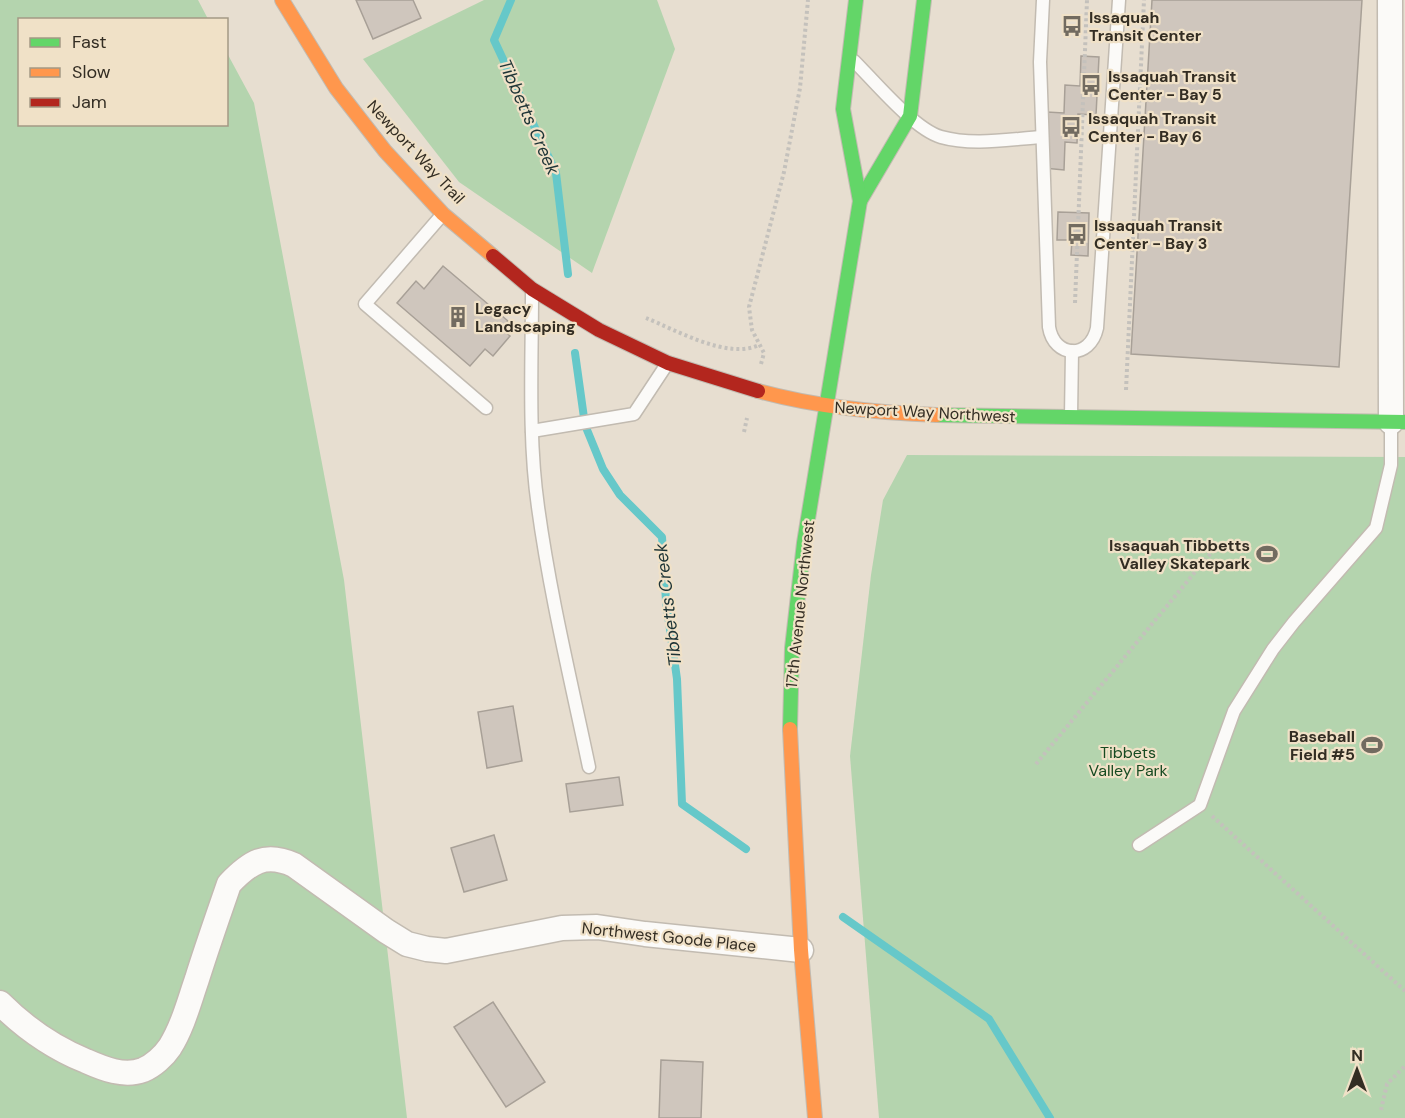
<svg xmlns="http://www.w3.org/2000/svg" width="1405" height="1118" font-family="'DM Sans',sans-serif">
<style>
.green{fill:#b4d4ae}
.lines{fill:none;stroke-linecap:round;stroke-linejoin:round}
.stream{stroke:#66c8c9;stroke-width:8}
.building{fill:#cfc6bd;stroke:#a8a097;stroke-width:1.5}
.lane-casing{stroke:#c2bbb1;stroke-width:15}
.street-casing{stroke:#c2bbb1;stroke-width:27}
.fast-casing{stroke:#c2bbb1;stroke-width:16}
.slow-casing{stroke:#c2bbb1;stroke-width:16}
.jam-casing{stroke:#c2bbb1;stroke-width:16}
.path{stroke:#c4c1bc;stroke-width:4;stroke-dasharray:3 3;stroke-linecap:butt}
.lane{stroke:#fbfaf8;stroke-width:12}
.street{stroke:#fbfaf8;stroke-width:24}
.fast{stroke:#63d668;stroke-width:14}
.slow{stroke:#ff974d;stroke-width:14}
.jam{stroke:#b3261e;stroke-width:14}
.labels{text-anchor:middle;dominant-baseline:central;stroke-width:4.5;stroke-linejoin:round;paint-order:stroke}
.poi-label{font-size:16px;font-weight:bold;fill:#332d23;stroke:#f0e1c7;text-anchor:start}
.street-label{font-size:16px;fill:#332d23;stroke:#f0e1c7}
.park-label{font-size:16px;fill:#164a21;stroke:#f0e1c7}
.water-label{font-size:18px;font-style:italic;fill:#1d3436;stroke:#f0e1c7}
</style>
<rect width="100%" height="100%" fill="#e7ded0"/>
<g class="green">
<path d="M 0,0 L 198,0 L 208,19 L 20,20 L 20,124 L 226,124 L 227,53 L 254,103 L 344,580 L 407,1118 L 0,1118 Z"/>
<path d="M 484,0 L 657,0 L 675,49 L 592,273 L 459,182 L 363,59 Z"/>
<path d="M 907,455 L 1405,457 L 1405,1118 L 879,1118 L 850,756 L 871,575 L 883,500 Z"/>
</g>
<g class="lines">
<g class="stream">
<path d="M 511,0 L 494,40 L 556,173 L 568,274"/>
<path d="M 575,353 L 585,425 L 603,469 L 620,495 L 662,537 L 666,601 L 677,679 L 682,804 L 746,849"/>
<path d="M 843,917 L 989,1019 L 1050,1118"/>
</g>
</g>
<g class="building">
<path d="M 356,0 L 413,0 L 421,18 L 373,39 Z"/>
<path d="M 1152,0 L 1362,0 L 1339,367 L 1131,354 Z"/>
<path d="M 1081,56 L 1099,57 L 1096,115 L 1078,114 L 1077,143 L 1065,142 L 1064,170 L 1044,168 L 1047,112 L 1064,113 L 1065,85 L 1080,86 Z"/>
<path d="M 1058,212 L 1089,213 L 1088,256 L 1071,255 L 1072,240 L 1057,240 Z"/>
<path d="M 443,266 L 508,321 L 502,329 L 510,336 L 493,356 L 485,349 L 470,366 L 397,303 L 416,281 L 424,289 Z"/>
<path d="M 513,706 L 522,761 L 487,768 L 478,712 Z"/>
<path d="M 619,777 L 623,805 L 570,812 L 566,784 Z"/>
<path d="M 494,835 L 507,880 L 464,892 L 451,848 Z"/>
<path d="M 493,1002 L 545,1082 L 506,1107 L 454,1027 Z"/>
<path d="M 661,1060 L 703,1062 L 701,1118 L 659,1118 Z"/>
</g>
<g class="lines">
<defs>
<g id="lane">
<path d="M 1043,0 L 1040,62 L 1049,327 C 1054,358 1090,360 1097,328 L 1119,0"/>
<path d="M 854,61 C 875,82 914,129 941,137 C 973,146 1010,139 1042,137"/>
<path d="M 442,215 L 365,304 L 486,408"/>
<path d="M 532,293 C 532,364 528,437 538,507 C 550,595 571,681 589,767"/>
<path d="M 1071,416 L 1072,351"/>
<path d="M 532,431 L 634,414 L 667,364"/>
<path d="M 1139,845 L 1200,805 L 1234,711 L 1273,649 L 1294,622 L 1376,528 L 1391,465 L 1391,423"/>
</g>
<g id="street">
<path d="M 1390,0 L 1391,422"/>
<path d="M 0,1003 C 25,1028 54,1048 86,1061 C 104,1069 124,1077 143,1070 C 153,1066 164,1056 170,1047 C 183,1026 189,1002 197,979 C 207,947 218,916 229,884 C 250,862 265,852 294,865 L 386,931 L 407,944 L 427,949 L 446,951 L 562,928 L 597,927 L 645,934 L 801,950"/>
</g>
<g id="fast">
<path d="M 860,201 L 910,116 L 924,0"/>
<path d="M 937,415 L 1405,422"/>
<path d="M 790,729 L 792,648 L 804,543 L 860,201 L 843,109 L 856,0"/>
</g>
<g id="slow">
<path d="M 282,0 L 336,88 L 385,151 L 443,214 L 493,256"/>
<path d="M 758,391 C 816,407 876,413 937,415"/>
<path d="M 790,729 L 801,950 L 815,1118"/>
</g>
<path id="jam" d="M 493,256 L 532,289 L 599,330 L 668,363 L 758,391"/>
</defs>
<use href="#lane" class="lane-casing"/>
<use href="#street" class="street-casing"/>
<use href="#fast" class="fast-casing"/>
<use href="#slow" class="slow-casing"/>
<use href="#jam" class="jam-casing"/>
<g class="path">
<path d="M 1075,303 L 1087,0"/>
<path d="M 646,318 C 676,330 728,360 759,345"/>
<path d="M 761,364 L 764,353 L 752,330 L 749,307 L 784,172 L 800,88 L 808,0"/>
<path d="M 1126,390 L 1144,0"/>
<path d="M 744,432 L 747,418"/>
<path d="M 1036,764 L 1215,548"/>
<path d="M 1212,816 L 1405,991"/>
<path d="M 1381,1110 L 1387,1084 L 1405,1066"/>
</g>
<use href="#lane" class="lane"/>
<use href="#street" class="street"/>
<use href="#fast" class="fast"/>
<use href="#slow" class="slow"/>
<use href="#jam" class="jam"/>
</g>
<defs>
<symbol id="bus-bare" viewBox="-9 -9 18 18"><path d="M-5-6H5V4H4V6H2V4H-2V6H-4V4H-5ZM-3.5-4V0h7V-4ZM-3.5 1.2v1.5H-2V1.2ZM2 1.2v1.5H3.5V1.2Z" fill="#726b60" stroke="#f0e1c7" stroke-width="2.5" paint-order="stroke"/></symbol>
<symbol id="building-bare" viewBox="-9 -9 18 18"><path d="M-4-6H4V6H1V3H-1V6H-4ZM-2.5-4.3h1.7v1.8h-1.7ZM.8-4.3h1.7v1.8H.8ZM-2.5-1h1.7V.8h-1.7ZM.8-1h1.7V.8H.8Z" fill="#726b60" stroke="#f0e1c7" stroke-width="2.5" paint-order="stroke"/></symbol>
<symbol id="stadium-bare" viewBox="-9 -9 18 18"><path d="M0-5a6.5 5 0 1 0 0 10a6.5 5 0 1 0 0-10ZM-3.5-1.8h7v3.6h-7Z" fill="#726b60" stroke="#f0e1c7" stroke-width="2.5" paint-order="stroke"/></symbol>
</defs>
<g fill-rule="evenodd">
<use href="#bus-bare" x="1057" y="11" width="30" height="30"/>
<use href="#bus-bare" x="1076" y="70" width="30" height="30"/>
<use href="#bus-bare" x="1056" y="112" width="30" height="30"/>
<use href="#bus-bare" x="1062" y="219" width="30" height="30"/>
<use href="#building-bare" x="443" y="302" width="30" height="30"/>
<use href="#stadium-bare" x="1252" y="539" width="30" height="30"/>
<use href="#stadium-bare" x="1357" y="730" width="30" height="30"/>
</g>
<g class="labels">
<g class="poi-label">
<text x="1089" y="17">Issaquah<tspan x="1089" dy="18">Transit Center</tspan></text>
<text x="1108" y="76">Issaquah Transit<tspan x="1108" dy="18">Center - Bay 5</tspan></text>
<text x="1088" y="118">Issaquah Transit<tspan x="1088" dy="18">Center - Bay 6</tspan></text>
<text x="1094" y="225">Issaquah Transit<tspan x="1094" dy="18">Center - Bay 3</tspan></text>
<text x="475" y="308">Legacy<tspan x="475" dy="18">Landscaping</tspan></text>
<text x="1250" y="545" text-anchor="end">Issaquah Tibbetts<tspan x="1250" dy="18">Valley Skatepark</tspan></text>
<text x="1355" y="736" text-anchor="end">Baseball<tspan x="1355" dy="18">Field #5</tspan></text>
</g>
<g class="street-label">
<text transform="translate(416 152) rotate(47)">Newport Way Trail</text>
<text transform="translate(925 412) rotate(3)">Newport Way Northwest</text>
<text transform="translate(800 604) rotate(-84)">17th Avenue Northwest</text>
<text transform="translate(669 937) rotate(6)">Northwest Goode Place</text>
</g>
<g class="park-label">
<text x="1128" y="752">Tibbets<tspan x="1128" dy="18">Valley Park</tspan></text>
</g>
<g class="water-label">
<text transform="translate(529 117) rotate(66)">Tibbetts Creek</text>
<text transform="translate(668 605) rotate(-97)">Tibbetts Creek</text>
</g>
</g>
<rect x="18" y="18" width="210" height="108" fill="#f0e1c7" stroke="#a49985" stroke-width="1.5"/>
<rect x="30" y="38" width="30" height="9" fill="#63d668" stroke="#a49985" stroke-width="1.5"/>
<text x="72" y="48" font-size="18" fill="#332d23">Fast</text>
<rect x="30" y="68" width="30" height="9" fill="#ff974d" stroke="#a49985" stroke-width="1.5"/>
<text x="72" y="78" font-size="18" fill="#332d23">Slow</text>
<rect x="30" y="98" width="30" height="9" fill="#b3261e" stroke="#a49985" stroke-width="1.5"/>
<text x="72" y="108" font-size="18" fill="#332d23">Jam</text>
<g transform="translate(1357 1070)" stroke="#f0e1c7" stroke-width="4.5" paint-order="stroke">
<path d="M0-4.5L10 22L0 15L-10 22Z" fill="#332d23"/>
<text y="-9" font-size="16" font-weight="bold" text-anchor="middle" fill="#332d23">N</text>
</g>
</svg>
